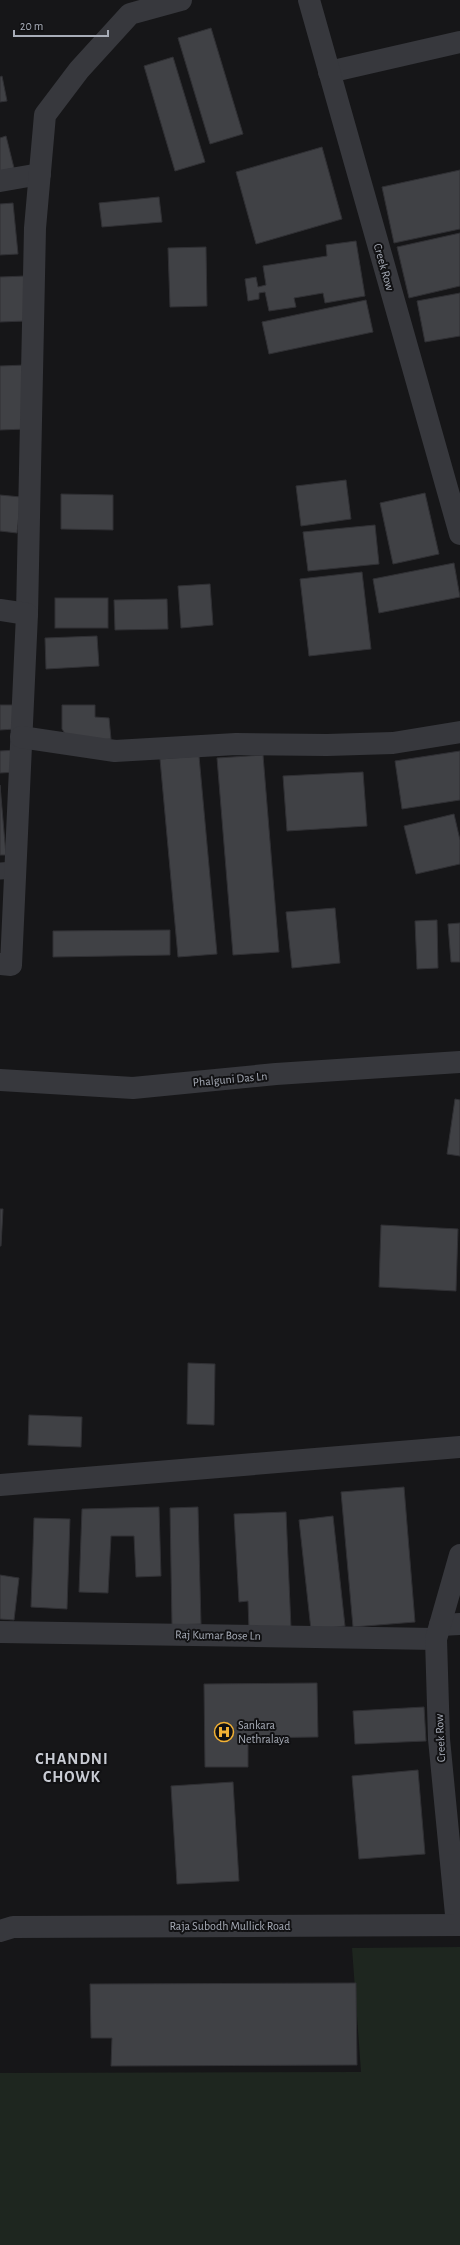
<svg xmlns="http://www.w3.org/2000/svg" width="460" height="2245" font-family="'Alegreya Sans',sans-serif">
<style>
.green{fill:#1e261f}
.building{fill:#404145;stroke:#303034}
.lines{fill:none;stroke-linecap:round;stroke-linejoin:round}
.service{stroke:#37383d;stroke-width:17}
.minor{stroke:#37383d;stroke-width:22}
.tertiary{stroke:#37383d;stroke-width:22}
.labels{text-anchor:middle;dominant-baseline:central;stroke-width:4;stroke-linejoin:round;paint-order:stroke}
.street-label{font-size:12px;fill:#a8adb8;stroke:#111113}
.poi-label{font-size:12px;fill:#a8adb8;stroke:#111113;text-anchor:start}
.district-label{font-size:16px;font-weight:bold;letter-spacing:1px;fill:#c9ccd4;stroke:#111113}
</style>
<rect width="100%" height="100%" fill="#161618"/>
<path class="green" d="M 460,1947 L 460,2245 L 0,2245 L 0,2073 L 361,2072 L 352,1948 Z"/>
<g class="building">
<path d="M 211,28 L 243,134 L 210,144 L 178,38 Z"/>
<path d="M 173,57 L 205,162 L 175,171 L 144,66 Z"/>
<path d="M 2,76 L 7,101 L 0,102 L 0,77 Z"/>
<path d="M 6,136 L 14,168 L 0,171 L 0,138 Z"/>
<path d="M 322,147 L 342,219 L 256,244 L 236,172 Z"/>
<path d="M 460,170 L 460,229 L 394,243 L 382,187 Z"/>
<path d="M 159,197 L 162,222 L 102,227 L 99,203 Z"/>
<path d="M 13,203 L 18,254 L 0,255 L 0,204 Z"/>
<path d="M 460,233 L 460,286 L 409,298 L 397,247 Z"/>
<path d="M 356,241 L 365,296 L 325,303 L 323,293 L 294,298 L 296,307 L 269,311 L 265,292 L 259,293 L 259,299 L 248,301 L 245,279 L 256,277 L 258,287 L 266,285 L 263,266 L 327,256 L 326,245 Z"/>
<path d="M 206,247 L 207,306 L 170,307 L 168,248 Z"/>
<path d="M 25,276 L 26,321 L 0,322 L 0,277 Z"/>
<path d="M 460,293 L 460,336 L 425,342 L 417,301 Z"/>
<path d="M 366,300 L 373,332 L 269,354 L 262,322 Z"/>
<path d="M 25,365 L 27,429 L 0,430 L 0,366 Z"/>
<path d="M 346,480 L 351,519 L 301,526 L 296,486 Z"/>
<path d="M 425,493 L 439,554 L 393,564 L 380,503 Z"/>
<path d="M 61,494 L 113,495 L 113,530 L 61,529 Z"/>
<path d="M 0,495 L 21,497 L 17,533 L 0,531 Z"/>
<path d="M 375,525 L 379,564 L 308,571 L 303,532 Z"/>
<path d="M 454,563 L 460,597 L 379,613 L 373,579 Z"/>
<path d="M 362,572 L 371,649 L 309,656 L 300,579 Z"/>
<path d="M 210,584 L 213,625 L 181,628 L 178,586 Z"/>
<rect x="55" y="598" width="53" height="30"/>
<path d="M 167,599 L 168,629 L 115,630 L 114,600 Z"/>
<path d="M 97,636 L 99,666 L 46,669 L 45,638 Z"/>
<path d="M 0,705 L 15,705 L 15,729 L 0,730 Z"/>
<path d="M 62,705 L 95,705 L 95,717 L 109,718 L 111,739 L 77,742 L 68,738 L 62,729 Z"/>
<path d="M 16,750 L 17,772 L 0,773 L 0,751 Z"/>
<path d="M 460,751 L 460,800 L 402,809 L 395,761 Z"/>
<path d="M 263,755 L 279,952 L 233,955 L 217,758 Z"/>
<path d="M 199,756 L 217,954 L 178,957 L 160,759 Z"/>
<path d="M 363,772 L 367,826 L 287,831 L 283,776 Z"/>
<path d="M 0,785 L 6,855 L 0,855 Z"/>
<path d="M 454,814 L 460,840 L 460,864 L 416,874 L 404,826 Z"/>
<path d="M 335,908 L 340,963 L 292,968 L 286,912 Z"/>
<path d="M 437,920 L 438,968 L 417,969 L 415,921 Z"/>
<path d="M 460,923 L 460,962 L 451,962 L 448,924 Z"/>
<path d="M 170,930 L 170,955 L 53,957 L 53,931 Z"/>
<path d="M 455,1099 L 460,1100 L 460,1156 L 447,1154 Z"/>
<path d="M 0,1209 L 3,1209 L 1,1246 L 0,1246 Z"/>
<path d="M 381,1225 L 458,1229 L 456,1291 L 379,1287 Z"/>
<path d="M 188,1363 L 215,1364 L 214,1425 L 187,1424 Z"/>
<path d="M 29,1415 L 82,1417 L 81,1447 L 28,1445 Z"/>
<path d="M 404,1487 L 415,1622 L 353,1627 L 341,1492 Z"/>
<path d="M 159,1507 L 161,1576 L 136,1577 L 134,1536 L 111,1536 L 108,1593 L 79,1592 L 82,1509 Z"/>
<path d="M 198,1507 L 201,1624 L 172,1625 L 170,1508 Z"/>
<path d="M 286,1512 L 291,1628 L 249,1630 L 248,1601 L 239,1602 L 234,1514 Z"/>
<path d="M 333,1516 L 345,1626 L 311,1630 L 299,1520 Z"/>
<path d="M 34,1518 L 70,1519 L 67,1609 L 31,1607 Z"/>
<path d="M 0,1575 L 19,1578 L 14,1620 L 0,1619 Z"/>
<path d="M 317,1683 L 318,1737 L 248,1738 L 248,1767 L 205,1767 L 204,1684 Z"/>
<path d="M 424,1707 L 426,1741 L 355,1744 L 353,1711 Z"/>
<path d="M 418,1770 L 425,1854 L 359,1859 L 352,1776 Z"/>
<path d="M 233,1782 L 239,1881 L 177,1884 L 171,1786 Z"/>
<path d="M 356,1983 L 357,2065 L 111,2066 L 112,2038 L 91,2038 L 90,1984 Z"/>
</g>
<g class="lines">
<path class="service" d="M 0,871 L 15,870"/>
<g class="minor">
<path d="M 329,72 L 460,42"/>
<path d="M 0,181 L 40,174"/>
<path d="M 27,614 L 35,228 L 45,115 L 79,70 L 130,14 L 181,0"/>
<path d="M 0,1080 L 133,1088 L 276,1074 L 460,1062"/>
<path d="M 0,1485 L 460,1447"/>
<path d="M 440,1625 L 460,1624"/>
<path d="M 0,1632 L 436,1639"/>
</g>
<g class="tertiary">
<path d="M 309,0 L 460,534"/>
<path d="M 0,610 L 27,614 L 11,965 L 0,964"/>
<path d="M 21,737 L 115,751 L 236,744 L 327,745 L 393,743 L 460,732"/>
<path d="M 457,1925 L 439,1739 L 436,1639 L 460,1555"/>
<path d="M 0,1931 L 13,1927 L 460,1925"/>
</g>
</g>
<defs>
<symbol id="hospital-ring" viewBox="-11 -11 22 22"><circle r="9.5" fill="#111113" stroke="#f2b134" stroke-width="1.5"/><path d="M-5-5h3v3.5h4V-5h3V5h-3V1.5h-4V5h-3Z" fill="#f2b134"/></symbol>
</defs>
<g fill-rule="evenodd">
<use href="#hospital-ring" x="213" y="1721" width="22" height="22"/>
</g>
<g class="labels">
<g class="street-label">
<text transform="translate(384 267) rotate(74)">Creek Row</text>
<text transform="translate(230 1079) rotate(-5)">Phalguni Das Ln</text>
<text transform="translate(218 1635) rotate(1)">Raj Kumar Bose Ln</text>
<text transform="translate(440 1738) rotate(-93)">Creek Row</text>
<text x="230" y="1926">Raja Subodh Mullick Road</text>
</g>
<g class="poi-label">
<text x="238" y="1725">Sankara<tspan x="238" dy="14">Nethralaya</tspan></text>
</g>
<g class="district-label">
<text x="72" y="1759">CHANDNI<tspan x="72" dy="18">CHOWK</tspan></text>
</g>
</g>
<path d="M14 30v6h94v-6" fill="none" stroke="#a8adb8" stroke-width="2"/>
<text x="20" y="30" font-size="12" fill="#a8adb8" stroke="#111113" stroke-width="3" paint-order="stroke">20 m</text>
</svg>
